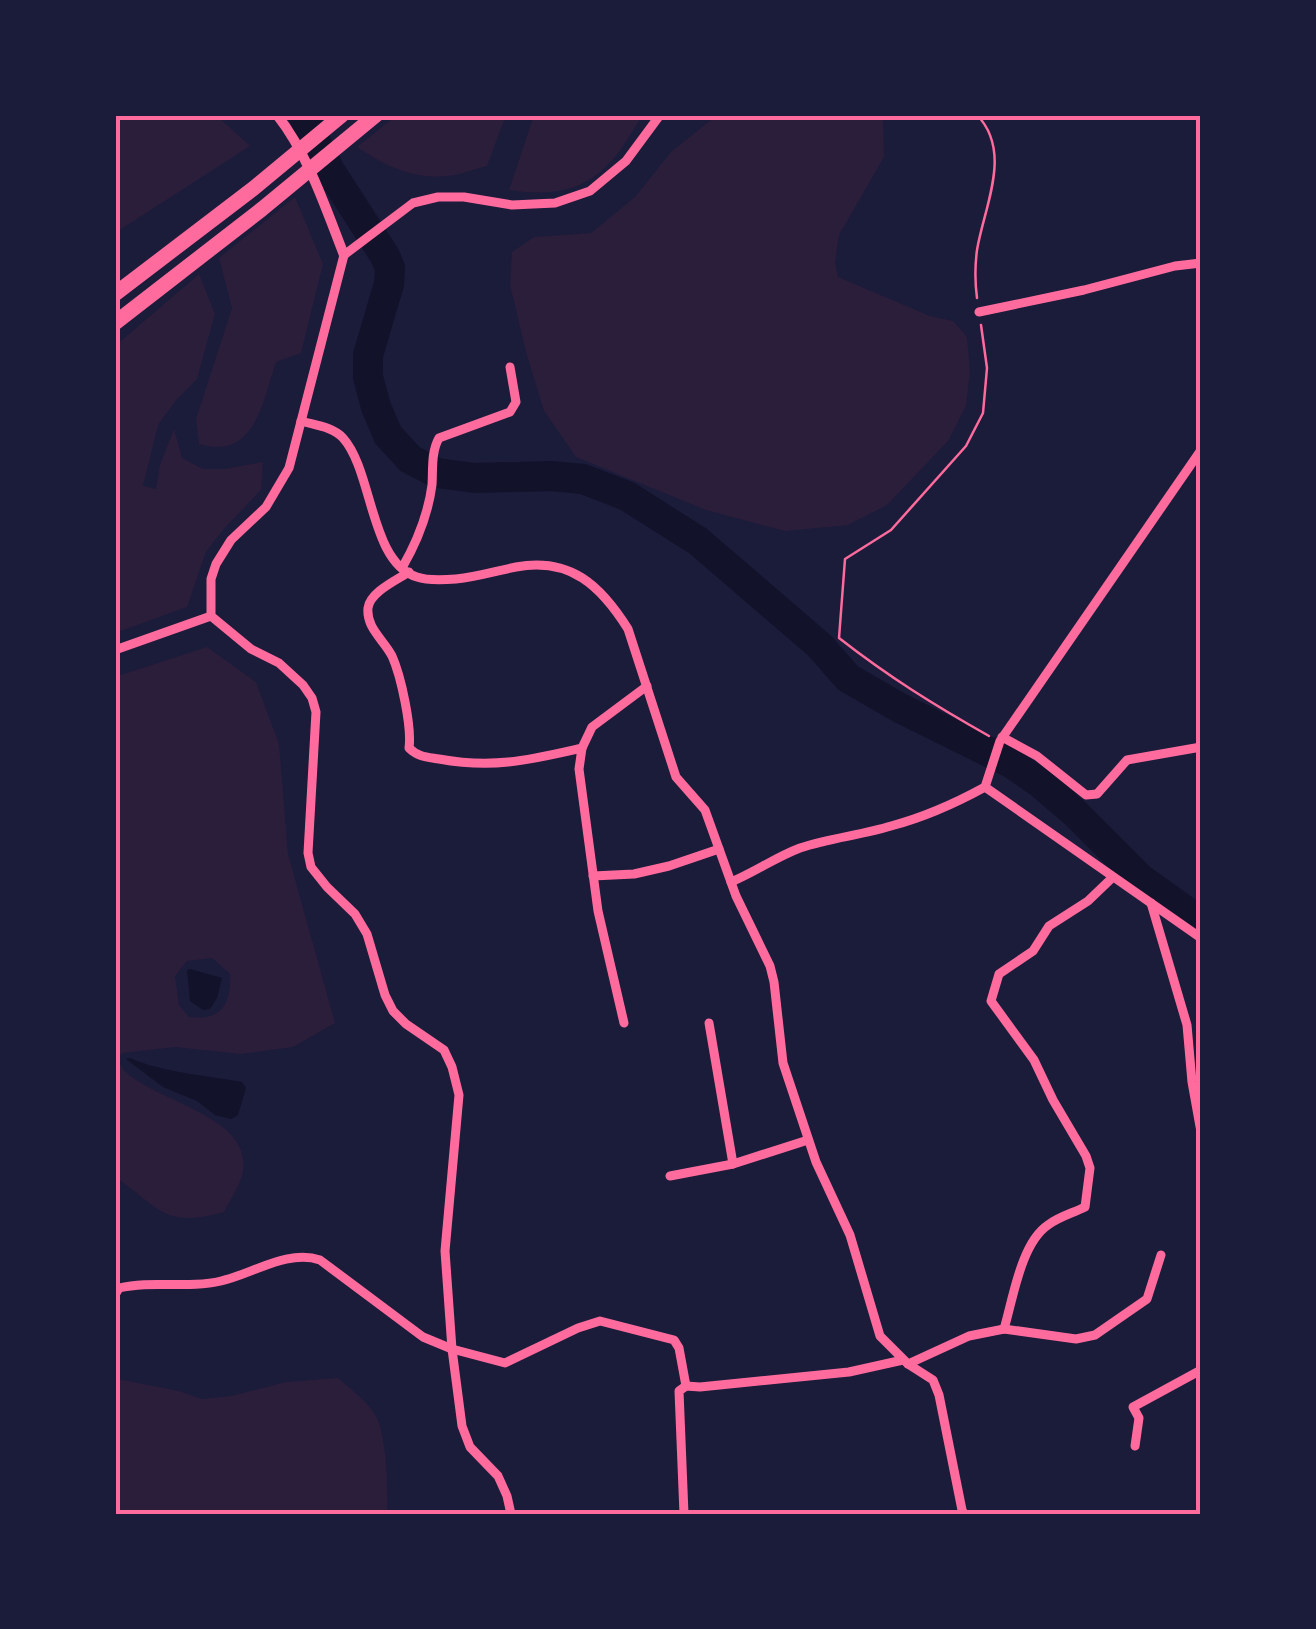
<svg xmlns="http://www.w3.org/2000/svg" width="1316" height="1629" font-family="Roboto,sans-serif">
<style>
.green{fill:#2a1e3b;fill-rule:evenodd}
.water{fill:#12122b}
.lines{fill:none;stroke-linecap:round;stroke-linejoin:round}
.river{stroke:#12122b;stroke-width:30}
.path{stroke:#ff6b9d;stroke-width:2.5}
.minor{stroke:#ff6b9d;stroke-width:9}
.tertiary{stroke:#ff6b9d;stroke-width:10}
.motorway{stroke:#ff6b9d;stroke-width:15}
.neatline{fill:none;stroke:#ff6b9d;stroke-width:4}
</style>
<rect width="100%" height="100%" fill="#1b1b3a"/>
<g class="green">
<path d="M 115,115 L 216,115 L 250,146 L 115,233 Z"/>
<path d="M 397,115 L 506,115 L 487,166 C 474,169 460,175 448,176 C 413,180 384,165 357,147 Z"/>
<path d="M 534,115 L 642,115 C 608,176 581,201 509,190 Z"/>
<path d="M 717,115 L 883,115 L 884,157 L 839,235 L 835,262 L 838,277 L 930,316 L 953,321 L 967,337 L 970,372 L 966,406 L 948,441 L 887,505 L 848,525 L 785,531 L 706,510 L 576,457 L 544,411 L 526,352 L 510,285 L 512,252 L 534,237 L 591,233 L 635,197 L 671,152 Z"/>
<path d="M 295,197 L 323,264 L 301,353 L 276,362 C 263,401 255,461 199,444 L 196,419 L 232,308 L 219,258 Z"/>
<path d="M 199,274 L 215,314 L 197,379 L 177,399 L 158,425 L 143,486 L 156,489 L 160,465 L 174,429 L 182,458 L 203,469 L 225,469 L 263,462 L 261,490 L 222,531 L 206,552 L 187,607 L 115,633 L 115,346 Z"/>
<path d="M 207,647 L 256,682 L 279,744 L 288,854 L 335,1023 L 293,1047 L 241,1054 L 175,1047 L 123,1053 L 117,1058 C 118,1060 122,1069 125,1071 C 155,1102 258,1117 242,1176 C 238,1188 230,1201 224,1212 C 163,1229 161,1208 115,1177 L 115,677 ZM 212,958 L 230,974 C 231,1004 222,1021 189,1017 L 179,1005 L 175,976 L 187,961 Z"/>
<path d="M 338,1378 C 351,1390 369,1402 377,1418 C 387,1440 388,1490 387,1514 L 115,1514 L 115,1380 L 123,1380 L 179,1391 L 202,1399 L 231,1396 L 286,1382 Z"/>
</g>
<g class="water">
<path d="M 190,969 L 222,978 L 217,998 L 210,1009 L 203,1010 L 190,1001 L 187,970 Z"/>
<path d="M 130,1058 C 164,1073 205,1075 242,1082 L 246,1088 L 238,1115 L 231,1119 L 215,1115 L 197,1101 L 163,1087 L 126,1059 Z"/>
</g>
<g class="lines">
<path class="river" d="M 303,115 L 329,169 L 385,256 L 390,268 L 389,284 L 368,355 L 368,377 L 376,407 L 388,435 L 410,459 L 437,473 L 475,478 L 551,476 L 583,479 L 627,496 L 698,541 L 820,646 L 848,678 L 900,708 L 1011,763 L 1040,783 L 1074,812 L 1141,879 L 1201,922"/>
<g class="path">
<path d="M 977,298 C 975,283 975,265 977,250 C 984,207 1013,152 977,115"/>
<path d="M 981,325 L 987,368 L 983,413 L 966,446 L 891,530 L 845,559 L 839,638 C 889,677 934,705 989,736"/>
</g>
<g class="minor">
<path d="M 979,312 L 1084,290 L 1175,266 L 1201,263"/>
<path d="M 301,421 C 315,425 333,427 343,438 C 373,471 370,563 417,577 C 428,581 444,580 456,579 C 477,577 496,571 516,567 C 571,557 601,586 628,629 L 676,777 L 705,810 L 736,896 L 770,966 L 774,982 L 783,1063 L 816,1162 L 850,1235 L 880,1336 L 908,1364 L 933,1380 L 939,1395 L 962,1510 L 964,1514"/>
<path d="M 402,568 C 417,542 428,515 432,485 C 433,469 431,452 439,438 L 510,412 L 516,402 L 510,367"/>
<path d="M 409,572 C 397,580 370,592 368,608 C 366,628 384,640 392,656 C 401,676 412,727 409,748 C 418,757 427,757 439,759 C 494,769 529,760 582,748 L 592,727 L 647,686"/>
<path d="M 115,650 L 211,616"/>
<path d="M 1002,737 L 1037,756 L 1086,795 L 1097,794 L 1127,760 L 1201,747"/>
<path d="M 582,748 L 579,769 L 598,911 L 624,1023"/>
<path d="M 985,787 L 1201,938"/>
<path d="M 593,876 L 634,874 L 669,866 L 719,849"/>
<path d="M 731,882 C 755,872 776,857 800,848 C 830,838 862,835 891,826 C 925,817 954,804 985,787 L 1000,741 L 1201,450"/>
<path d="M 1151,903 L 1187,1025 L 1192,1082 L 1201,1132"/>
<path d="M 709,1023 L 733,1164"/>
<path d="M 670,1176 L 733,1164 L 808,1140"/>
<path d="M 115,1295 L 119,1288 C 152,1280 188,1289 221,1281 C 252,1274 288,1249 320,1260 L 423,1337 L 452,1349 L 505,1363 L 578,1328 L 600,1321 L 674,1340 L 679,1348 L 686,1386 L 700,1387 L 849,1372 L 903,1360"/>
<path d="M 1004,1329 C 1013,1299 1021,1243 1048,1225 C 1058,1217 1073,1213 1085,1207 L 1090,1168 L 1086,1156 L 1053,1100 L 1034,1060 L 991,1001 L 999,974 L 1033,951 L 1049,926 L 1088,901 L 1113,877"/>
<path d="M 908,1364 L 969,1336 L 1004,1329 L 1076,1339 L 1095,1335 L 1147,1299 L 1161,1255"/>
<path d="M 1135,1446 L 1139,1418 L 1133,1407 L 1201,1370"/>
<path d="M 511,1514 L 507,1496 L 498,1476 L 470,1447 L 462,1426 L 452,1349 L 445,1251 L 459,1095 L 452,1067 L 444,1050 L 406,1024 L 393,1011 L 385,995 L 367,934 L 355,914 L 327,887 L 311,867 L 308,853 L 316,712 L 312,698 L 303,685 L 279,663 L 251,649 L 211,616 L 211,579 L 216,564 L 231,540 L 266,507 L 289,468 L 344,255 L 413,203 L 438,197 L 464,197 L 512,205 L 555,203 L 590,191 L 626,161 L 660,115"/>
<path d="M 684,1514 L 679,1391 L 686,1386"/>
</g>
<path class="tertiary" d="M 277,115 C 308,154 326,209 344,255"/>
<g class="motorway">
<path d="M 115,294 L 254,188 L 342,115"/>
<path d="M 115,323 L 262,209 L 376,115"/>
</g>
</g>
<rect width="1316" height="1629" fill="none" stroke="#1b1b3a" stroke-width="235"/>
<rect x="118" y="118" width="1080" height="1394" class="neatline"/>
</svg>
